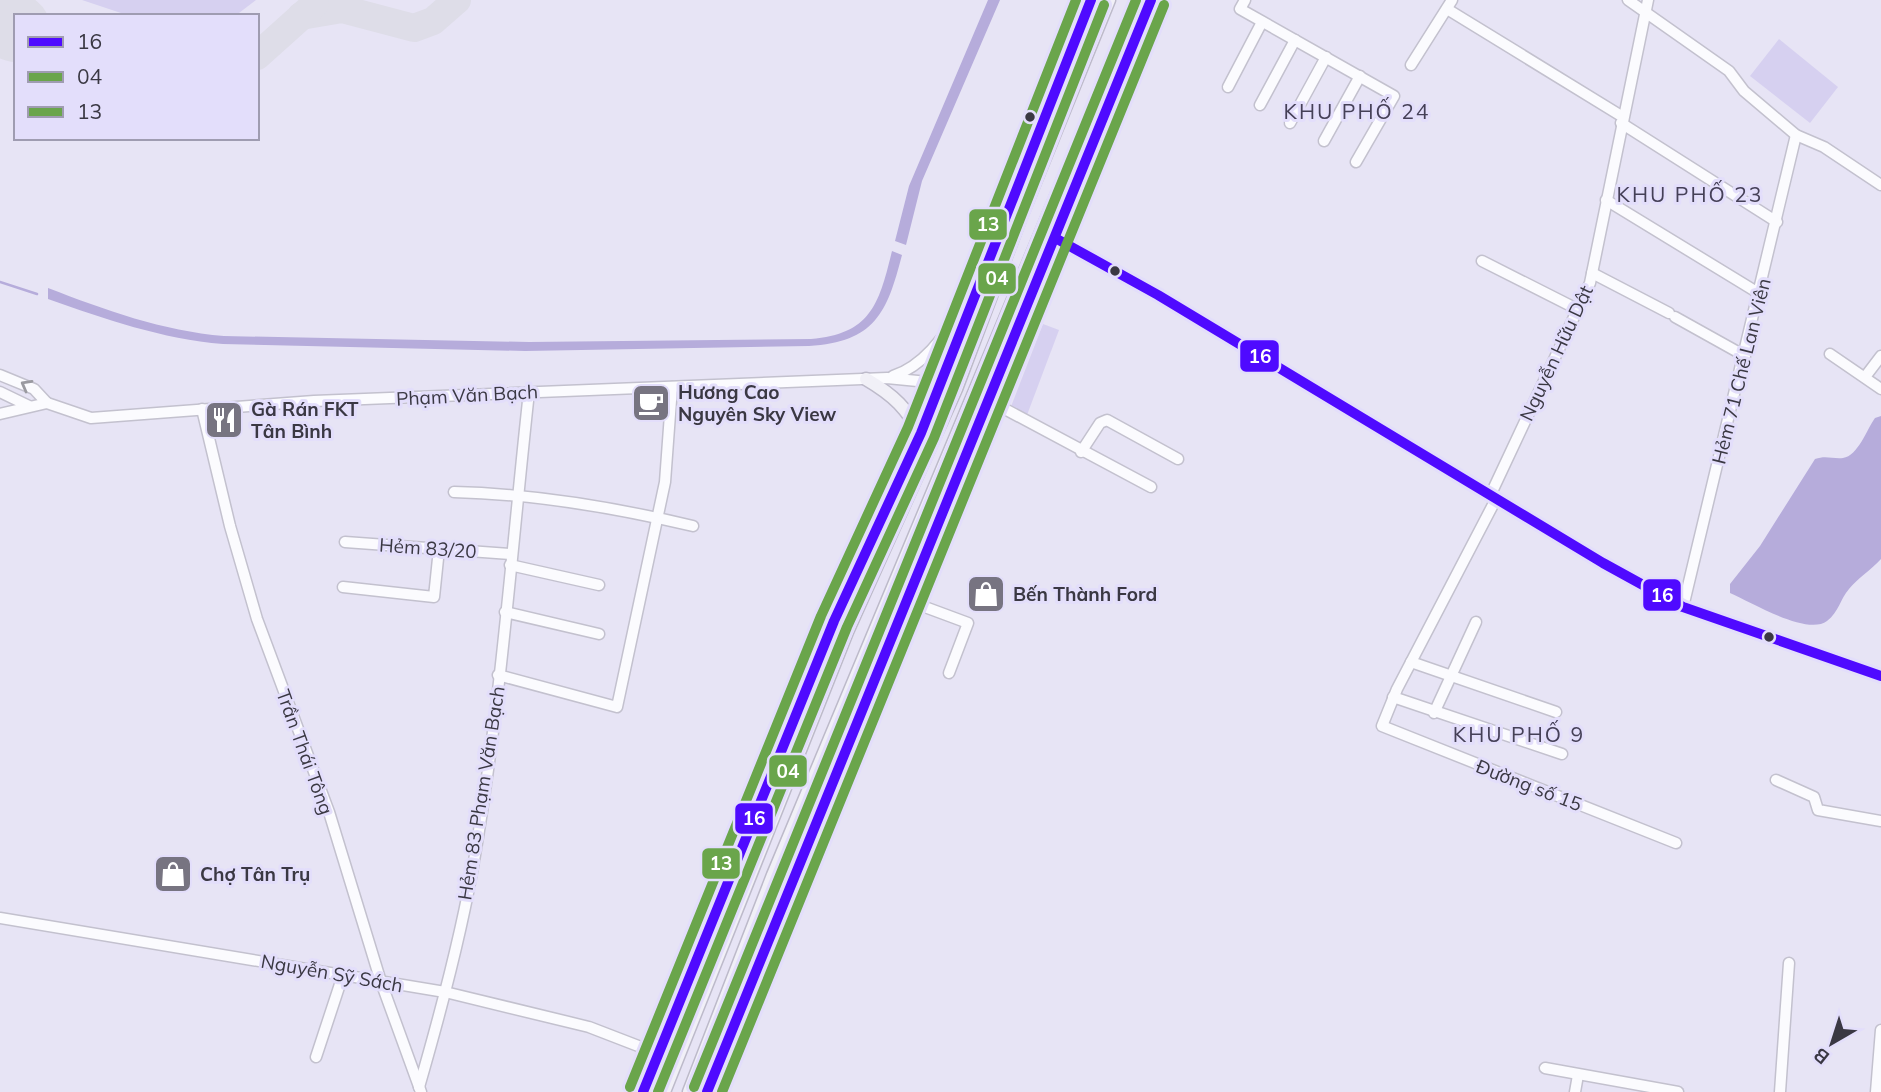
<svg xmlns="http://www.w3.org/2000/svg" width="1881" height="1092" font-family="Mulish,sans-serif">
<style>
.green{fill:#d6d0f0}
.water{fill:#b6acdb}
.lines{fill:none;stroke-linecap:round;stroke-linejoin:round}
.stream{stroke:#b6acdb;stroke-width:2.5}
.taxiway{stroke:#dedde8;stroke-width:28}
.runway{stroke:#dedde8;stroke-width:68}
.minor-casing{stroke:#c3c1ce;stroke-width:13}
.major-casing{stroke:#bdbaca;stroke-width:15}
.minor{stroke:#fbfbfe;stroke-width:10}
.major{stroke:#f1f0f7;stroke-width:12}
.bus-1-casing{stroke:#e3defb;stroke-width:16}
.bus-2-casing{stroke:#e3defb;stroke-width:16}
.bus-3-casing{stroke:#e3defb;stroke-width:16}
.bus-1{stroke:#4f0aff;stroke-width:10}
.bus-2{stroke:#6aa54b;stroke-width:10}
.bus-3{stroke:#6aa54b;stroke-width:10}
.oneway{stroke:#9a9aa0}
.bus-dot{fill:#3a3843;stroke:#e3defb;stroke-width:2.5}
.labels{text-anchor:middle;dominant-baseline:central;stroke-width:6;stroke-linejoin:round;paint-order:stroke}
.street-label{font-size:19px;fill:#3a3843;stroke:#e3defb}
.poi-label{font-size:19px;font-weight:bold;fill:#3a3843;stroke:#e3defb;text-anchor:start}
.neighbourhood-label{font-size:21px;letter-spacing:2px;fill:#454057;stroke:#e3defb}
.line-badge{stroke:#e3defb;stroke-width:2.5}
.badge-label{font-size:19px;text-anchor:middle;font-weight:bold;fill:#fff}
</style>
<rect width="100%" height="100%" fill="#e7e4f5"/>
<g class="green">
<path d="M 82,0 L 256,0 L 235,16 L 130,16 Z"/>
<path d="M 1779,39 L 1838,87 L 1810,123 L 1750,76 Z"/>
<path d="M 1043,324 L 1059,330 L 1027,415 L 1010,409 Z"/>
</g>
<g class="water">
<path d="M 988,0 L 1000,0 L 922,181 L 906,245 L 895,241 L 909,186 Z"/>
<path d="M 892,251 L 902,255 C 887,313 875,342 809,346 L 525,351 L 223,344 C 162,339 105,319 48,299 L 48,288 C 105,310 163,331 224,336 L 529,342 L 811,339 C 871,334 879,304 892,251 Z"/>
<path d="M 1881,416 L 1881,559 C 1871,570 1858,578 1849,589 C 1840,599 1839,612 1827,621 C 1807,636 1751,602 1730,593 L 1730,584 L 1760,546 L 1815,459 C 1826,455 1832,459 1843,458 C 1858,456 1867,429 1875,418 Z"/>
</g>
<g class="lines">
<path class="stream" d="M 0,282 L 37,294"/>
<g class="taxiway">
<path d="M 301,16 L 342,9 L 414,28 L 433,21 L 457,0"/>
<path d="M 257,56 L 315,4"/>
</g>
<path class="runway" d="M 0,23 L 16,28"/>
<defs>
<g id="minor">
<path d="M 1245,0 L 1240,9 L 1394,96 L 1356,162"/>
<path d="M 1628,0 L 1729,71 L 1744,91 L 1796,135 L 1824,147 L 1881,185"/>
<path d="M 1447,9 L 1623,117"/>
<path d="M 1411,65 L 1452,0"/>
<path d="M 1228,87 L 1262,22"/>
<path d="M 1260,105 L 1295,40"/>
<path d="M 1290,123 L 1326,57"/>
<path d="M 1621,123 L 1777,222"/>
<path d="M 1324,141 L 1360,76"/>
<path d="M 1606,200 L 1760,294"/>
<path d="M 1057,239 L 1158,295 L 1603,563 L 1683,607 L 1881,676"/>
<path d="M 1482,261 L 1577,309"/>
<path d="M 1592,273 L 1669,313"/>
<path d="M 1675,317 L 1745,356"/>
<path d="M 1830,354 L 1881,389"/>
<path d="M 0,375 L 34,389 L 47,403"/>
<path d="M 893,376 C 930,364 951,324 973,294"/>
<path d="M 1865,377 L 1881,356"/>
<path d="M 0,392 L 29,406"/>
<path d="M 988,400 L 1151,487"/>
<path d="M 202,409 L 230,526 L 257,619 L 329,812 L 381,982 L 421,1092"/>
<path d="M 0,414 L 47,403 L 91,418 L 314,401 L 887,378 L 938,383"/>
<path d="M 1081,452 L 1100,423 L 1107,420 L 1178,459"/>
<path d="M 454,492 C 536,494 613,507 693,526"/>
<path d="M 1490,496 L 1590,283 L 1648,0"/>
<path d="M 1496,499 L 1397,689 L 1382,726 L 1676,843"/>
<path d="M 345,542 L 511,554"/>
<path d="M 510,565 L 599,585"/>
<path d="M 343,587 L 434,597 L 439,549"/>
<path d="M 906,600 L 968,623 L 949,673"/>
<path d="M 1683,607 L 1796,135"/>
<path d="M 505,612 L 599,634"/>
<path d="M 1411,662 L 1556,712"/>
<path d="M 498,675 L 617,707 L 665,482 L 672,387"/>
<path d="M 1393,697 L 1562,754"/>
<path d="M 1434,713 L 1476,622"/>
<path d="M 1776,780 L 1814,797 L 1818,810 L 1881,821"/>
<path d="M 0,918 L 445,992 L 589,1027 L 659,1054"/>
<path d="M 316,1057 L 343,975"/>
<path d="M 1545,1068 L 1678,1092"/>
<path d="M 419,1087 C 441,1011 462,933 475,855 C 501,702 512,546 529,392"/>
<path d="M 1575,1092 L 1578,1075"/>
<path d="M 1780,1092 L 1789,963"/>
<path d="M 1876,1092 L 1881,1030"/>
</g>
<g id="major">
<path d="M 866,379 C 895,396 906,408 923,437"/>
<path d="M 643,1092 L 834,621 L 921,433 L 1091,0"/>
<path d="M 664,1092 L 847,632 L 956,389 L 1020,219 L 1109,0"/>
<path d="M 689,1092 L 773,875 L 1138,0"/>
<path d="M 707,1092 C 854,728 1007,366 1151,0"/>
</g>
</defs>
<use href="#minor" class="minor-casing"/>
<use href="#major" class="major-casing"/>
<use href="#minor" class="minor"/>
<use href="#major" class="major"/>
<defs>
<g id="bus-1">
<path d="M 1057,239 L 1158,295 L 1603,563 L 1683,607 L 1881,676"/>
<path d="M 643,1092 L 834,621 L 921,433 L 1091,0"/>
<path d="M 707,1092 L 1151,0"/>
</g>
<g id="bus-2">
<path d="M 658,1092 L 847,627 L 934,438 L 1104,5"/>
<path d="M 722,1092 L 1164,5"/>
</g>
<g id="bus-3">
<path d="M 630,1087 L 821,616 L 908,427 L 1076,0"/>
<path d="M 694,1087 L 1136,0"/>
</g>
</defs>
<use href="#bus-1" class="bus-1-casing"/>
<use href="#bus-2" class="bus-2-casing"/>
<use href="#bus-3" class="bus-3-casing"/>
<use href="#bus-1" class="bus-1"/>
<use href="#bus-2" class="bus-2"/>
<use href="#bus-3" class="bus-3"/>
</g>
<defs><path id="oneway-chevron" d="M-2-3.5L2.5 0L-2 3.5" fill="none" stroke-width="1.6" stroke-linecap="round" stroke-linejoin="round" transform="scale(1.75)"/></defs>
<use class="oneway" href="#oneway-chevron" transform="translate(26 385) rotate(-151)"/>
<defs>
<symbol id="cafe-square" viewBox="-11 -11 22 22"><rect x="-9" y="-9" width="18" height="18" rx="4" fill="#777481" stroke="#e3defb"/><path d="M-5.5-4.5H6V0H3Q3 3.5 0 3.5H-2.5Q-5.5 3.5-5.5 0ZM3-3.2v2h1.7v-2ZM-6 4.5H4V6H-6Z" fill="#fff"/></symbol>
<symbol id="restaurant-square" viewBox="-11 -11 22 22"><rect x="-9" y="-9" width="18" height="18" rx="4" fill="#777481" stroke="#e3defb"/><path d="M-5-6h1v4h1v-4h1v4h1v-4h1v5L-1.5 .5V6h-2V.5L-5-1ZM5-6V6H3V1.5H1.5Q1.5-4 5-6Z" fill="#fff"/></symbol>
<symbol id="shop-square" viewBox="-11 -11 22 22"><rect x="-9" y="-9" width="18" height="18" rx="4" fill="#777481" stroke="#e3defb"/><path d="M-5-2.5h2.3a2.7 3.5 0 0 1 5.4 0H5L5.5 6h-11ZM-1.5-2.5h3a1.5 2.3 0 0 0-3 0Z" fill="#fff"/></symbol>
</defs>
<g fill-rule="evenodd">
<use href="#cafe-square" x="629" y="381" width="44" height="44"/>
<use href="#restaurant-square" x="202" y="398" width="44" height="44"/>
<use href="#shop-square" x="964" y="572" width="44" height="44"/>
<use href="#shop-square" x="151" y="852" width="44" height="44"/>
</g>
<g class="bus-dot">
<circle cx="1030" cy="117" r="6"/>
<circle cx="1115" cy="271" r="6"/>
<circle cx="1769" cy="637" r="6"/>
</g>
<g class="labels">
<g class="street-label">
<text transform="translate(1556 353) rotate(-65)">Nguyễn Hữu Dật</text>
<text transform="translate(1741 371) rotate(-76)">Hẻm 71 Chế Lan Viên</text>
<text transform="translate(467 395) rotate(-3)">Phạm Văn Bạch</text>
<text transform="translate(428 548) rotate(4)">Hẻm 83/20</text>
<text transform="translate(305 752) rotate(70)">Trần Thái Tông</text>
<text transform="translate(1529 785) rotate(21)">Đường số 15</text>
<text transform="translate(481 793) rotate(-81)">Hẻm 83 Phạm Văn Bạch</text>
<text transform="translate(332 973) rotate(10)">Nguyễn Sỹ Sách</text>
</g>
<g class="poi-label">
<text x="678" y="392">Hương Cao<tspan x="678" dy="22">Nguyên Sky View</tspan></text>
<text x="251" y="409">Gà Rán FKT<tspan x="251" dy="22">Tân Bình</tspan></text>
<text x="1013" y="594">Bến Thành Ford</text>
<text x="200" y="874">Chợ Tân Trụ</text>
</g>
<g class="neighbourhood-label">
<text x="1357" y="111">KHU PHỐ 24</text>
<text x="1690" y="194">KHU PHỐ 23</text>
<text x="1519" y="734">KHU PHỐ 9</text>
</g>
</g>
<g class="line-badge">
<rect x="968" y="208" width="40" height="33" rx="7" fill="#6aa54b"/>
<rect x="977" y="262" width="40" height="33" rx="7" fill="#6aa54b"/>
<rect x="1239" y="339" width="41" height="34" rx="7" fill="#4f0aff"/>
<rect x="1642" y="578" width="40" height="34" rx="7" fill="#4f0aff"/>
<rect x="768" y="754" width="40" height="34" rx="7" fill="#6aa54b"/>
<rect x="734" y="802" width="40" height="33" rx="7" fill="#4f0aff"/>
<rect x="701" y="847" width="40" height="33" rx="7" fill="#6aa54b"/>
</g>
<g class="badge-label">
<text x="988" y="231">13</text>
<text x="997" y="285">04</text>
<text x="1260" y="363">16</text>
<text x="1662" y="602">16</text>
<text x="788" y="778">04</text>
<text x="754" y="825">16</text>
<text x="721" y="870">13</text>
</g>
<rect x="14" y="14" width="245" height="126" fill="#e3defb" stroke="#9f9cb1" stroke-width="2"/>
<rect x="28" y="37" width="35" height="10" fill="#4f0aff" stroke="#9f9cb1" stroke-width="2"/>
<text x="77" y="49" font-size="21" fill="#3a3843">16</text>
<rect x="28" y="72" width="35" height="10" fill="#6aa54b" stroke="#9f9cb1" stroke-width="2"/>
<text x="77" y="84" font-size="21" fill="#3a3843">04</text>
<rect x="28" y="107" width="35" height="10" fill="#6aa54b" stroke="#9f9cb1" stroke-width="2"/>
<text x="77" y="119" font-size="21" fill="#3a3843">13</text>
<g transform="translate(1832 1043) rotate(219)" stroke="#e3defb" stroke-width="5" paint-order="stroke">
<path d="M0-5L12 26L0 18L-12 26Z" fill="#3a3843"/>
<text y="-10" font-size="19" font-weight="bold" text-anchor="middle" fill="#3a3843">B</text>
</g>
</svg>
